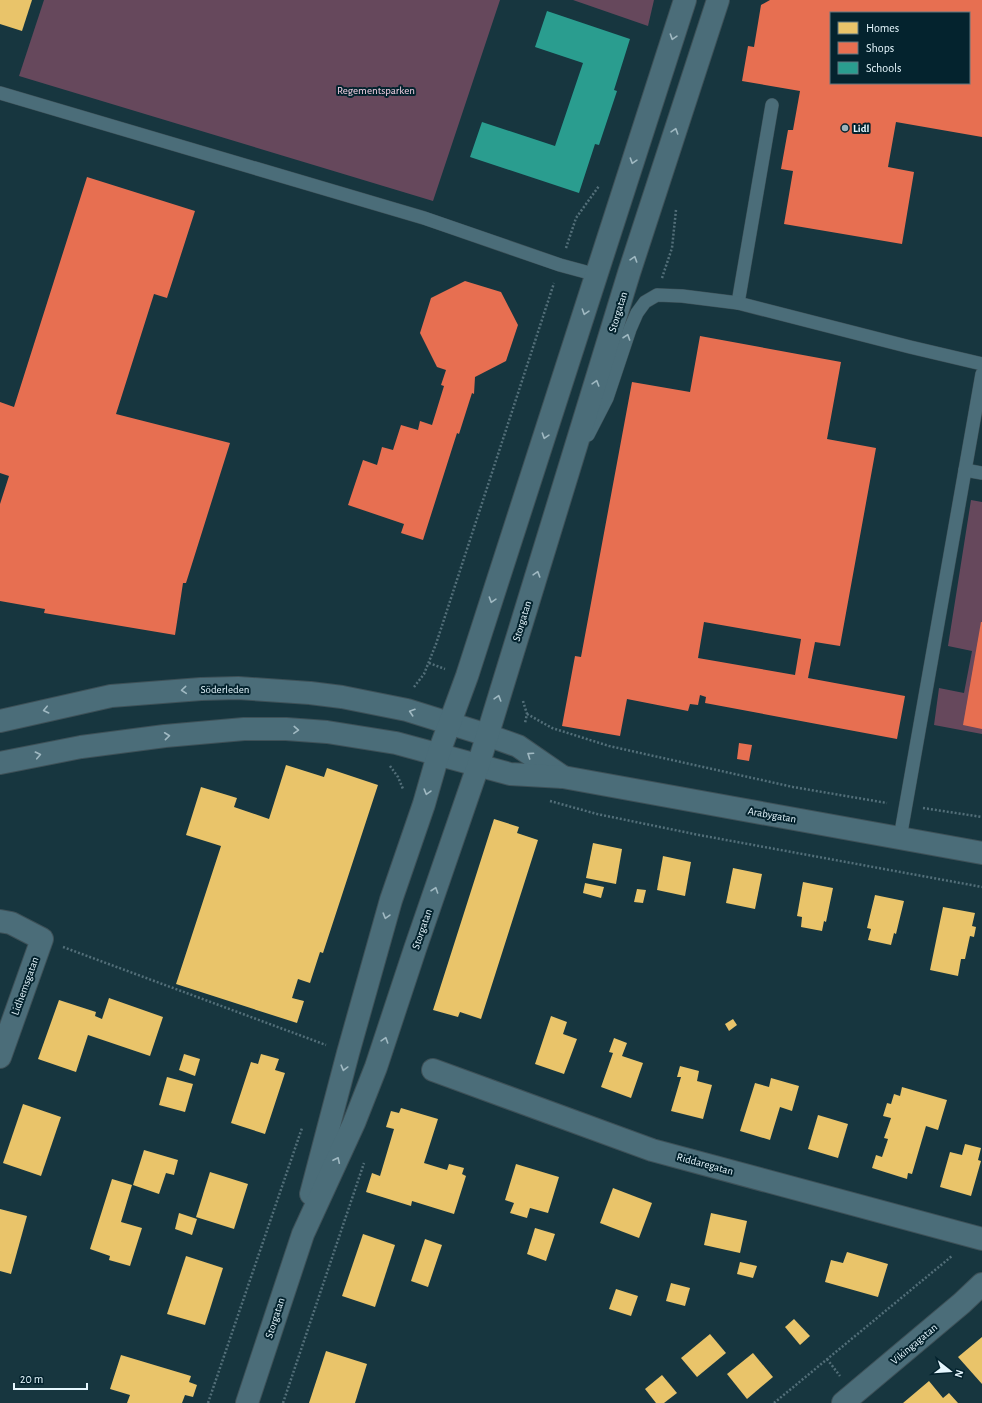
<svg xmlns="http://www.w3.org/2000/svg" width="982" height="1403" font-family="'Alegreya Sans',sans-serif">
<style>
.green{fill:#66485c}
.homes{fill:#e9c46a}
.shops{fill:#e76f51;fill-rule:evenodd}
.schools{fill:#2a9d8f}
.lines{fill:none;stroke-linecap:round;stroke-linejoin:round}
.service-casing{stroke:#3e5158;stroke-width:14}
.minor-casing{stroke:#3e5158;stroke-width:24}
.tertiary-casing{stroke:#3e5158;stroke-width:24}
.secondary-casing{stroke:#3e5158;stroke-width:24}
.path{stroke:#536f79;stroke-width:2.5;stroke-dasharray:2 2;stroke-linecap:butt}
.service{stroke:#4b6d79;stroke-width:13}
.minor{stroke:#4b6d79;stroke-width:22}
.tertiary{stroke:#4b6d79;stroke-width:22}
.secondary{stroke:#4b6d79;stroke-width:22}
.oneway{stroke:#a0b9c2}
.poi-dot{fill:#9eb3bb;stroke:#04232e;stroke-width:1.5}
.labels{text-anchor:middle;dominant-baseline:central;stroke-width:4;stroke-linejoin:round;paint-order:stroke}
.park-label{font-size:11px;fill:#f7d3e6;stroke:#04232e}
.poi-label{font-size:11px;font-weight:bold;fill:#e6f7fe;stroke:#04232e;text-anchor:start}
.street-label{font-size:11px;fill:#e6f7fe;stroke:#04232e}
</style>
<rect width="100%" height="100%" fill="#17363f"/>
<g class="green">
<path d="M 44,0 L 500,0 L 433,201 L 19,76 Z"/>
<path d="M 573,0 L 654,0 L 648,26 Z"/>
<path d="M 971,500 L 982,502 L 982,734 L 934,725 L 939,688 L 964,693 L 972,651 L 948,646 Z"/>
</g>
<g class="homes">
<path d="M 0,0 L 32,0 L 22,31 L 0,24 Z"/>
<path d="M 286,765 L 324,777 L 327,768 L 378,785 L 323,953 L 320,952 L 310,983 L 298,979 L 292,998 L 304,1001 L 297,1023 L 176,984 L 221,846 L 186,835 L 201,787 L 237,798 L 234,807 L 269,819 Z"/>
<path d="M 494,819 L 519,827 L 517,833 L 538,840 L 481,1019 L 460,1012 L 458,1017 L 433,1010 Z"/>
<path d="M 593,843 L 622,849 L 616,884 L 586,878 Z"/>
<path d="M 663,856 L 691,862 L 685,896 L 657,890 Z"/>
<path d="M 733,868 L 762,874 L 755,909 L 726,903 Z"/>
<path d="M 803,882 L 833,888 L 826,922 L 824,921 L 822,931 L 801,927 L 802,917 L 797,916 Z"/>
<path d="M 585,883 L 604,887 L 601,898 L 583,893 Z"/>
<path d="M 637,889 L 646,890 L 643,903 L 634,902 Z"/>
<path d="M 875,895 L 904,901 L 896,934 L 894,933 L 891,945 L 868,940 L 871,929 L 867,928 Z"/>
<path d="M 943,907 L 975,913 L 972,926 L 976,927 L 974,937 L 970,936 L 965,959 L 961,959 L 958,976 L 930,970 Z"/>
<path d="M 109,998 L 163,1017 L 150,1056 L 88,1035 L 76,1072 L 38,1059 L 59,1000 L 96,1012 L 95,1016 L 102,1019 Z"/>
<path d="M 551,1016 L 567,1022 L 563,1034 L 577,1039 L 564,1074 L 535,1064 Z"/>
<path d="M 733,1019 L 737,1025 L 729,1031 L 725,1024 Z"/>
<path d="M 614,1038 L 627,1043 L 622,1056 L 643,1063 L 631,1098 L 601,1087 L 613,1053 L 609,1052 Z"/>
<path d="M 184,1054 L 200,1059 L 195,1076 L 179,1070 Z"/>
<path d="M 261,1054 L 279,1059 L 275,1070 L 285,1073 L 265,1134 L 231,1123 L 251,1062 L 258,1064 Z"/>
<path d="M 680,1066 L 699,1071 L 697,1081 L 712,1085 L 703,1119 L 671,1111 L 681,1077 L 677,1077 Z"/>
<path d="M 167,1077 L 193,1084 L 185,1112 L 159,1105 Z"/>
<path d="M 771,1078 L 799,1086 L 792,1111 L 780,1107 L 770,1140 L 740,1131 L 755,1083 L 769,1087 Z"/>
<path d="M 902,1087 L 947,1100 L 938,1130 L 926,1126 L 912,1174 L 908,1173 L 907,1179 L 872,1168 L 876,1155 L 882,1157 L 888,1139 L 884,1138 L 891,1118 L 883,1116 L 887,1103 L 891,1104 L 894,1094 L 900,1096 Z"/>
<path d="M 23,1104 L 61,1117 L 41,1176 L 3,1163 Z"/>
<path d="M 401,1108 L 438,1119 L 424,1163 L 447,1170 L 449,1164 L 464,1168 L 462,1174 L 466,1176 L 454,1214 L 412,1201 L 411,1206 L 366,1192 L 372,1173 L 380,1176 L 394,1129 L 386,1127 L 391,1111 L 399,1113 Z"/>
<path d="M 818,1115 L 848,1124 L 838,1158 L 808,1149 Z"/>
<path d="M 965,1144 L 981,1148 L 978,1160 L 981,1161 L 971,1196 L 940,1187 L 950,1152 L 962,1155 Z"/>
<path d="M 144,1150 L 178,1160 L 174,1175 L 166,1173 L 159,1194 L 133,1185 Z"/>
<path d="M 516,1164 L 559,1177 L 548,1213 L 530,1208 L 527,1218 L 510,1213 L 514,1203 L 505,1200 Z"/>
<path d="M 210,1172 L 248,1184 L 234,1229 L 196,1217 Z"/>
<path d="M 112,1179 L 132,1185 L 121,1222 L 142,1228 L 130,1266 L 109,1260 L 110,1256 L 90,1249 Z"/>
<path d="M 613,1188 L 652,1203 L 639,1238 L 600,1223 Z"/>
<path d="M 0,1209 L 27,1216 L 11,1274 L 0,1271 Z"/>
<path d="M 179,1213 L 197,1219 L 192,1235 L 175,1229 Z"/>
<path d="M 711,1213 L 747,1221 L 740,1253 L 704,1245 Z"/>
<path d="M 535,1228 L 555,1234 L 546,1261 L 527,1254 Z"/>
<path d="M 363,1234 L 395,1245 L 375,1307 L 342,1296 Z"/>
<path d="M 425,1239 L 442,1245 L 428,1287 L 411,1281 Z"/>
<path d="M 847,1252 L 888,1264 L 878,1297 L 825,1282 L 831,1260 L 843,1263 Z"/>
<path d="M 186,1256 L 223,1268 L 205,1325 L 167,1314 Z"/>
<path d="M 740,1262 L 757,1266 L 753,1278 L 737,1274 Z"/>
<path d="M 671,1283 L 690,1288 L 685,1306 L 666,1301 Z"/>
<path d="M 616,1289 L 638,1296 L 631,1316 L 609,1309 Z"/>
<path d="M 794,1319 L 810,1336 L 800,1345 L 785,1327 Z"/>
<path d="M 710,1334 L 726,1353 L 697,1377 L 681,1358 Z"/>
<path d="M 982,1337 L 982,1384 L 958,1357 Z"/>
<path d="M 326,1351 L 367,1364 L 355,1403 L 309,1403 Z"/>
<path d="M 753,1353 L 773,1377 L 747,1399 L 727,1374 Z"/>
<path d="M 121,1355 L 191,1376 L 189,1382 L 197,1385 L 193,1397 L 185,1395 L 182,1403 L 127,1403 L 130,1395 L 110,1389 Z"/>
<path d="M 662,1375 L 677,1393 L 664,1403 L 656,1403 L 645,1389 Z"/>
<path d="M 929,1381 L 943,1398 L 949,1393 L 958,1403 L 903,1403 Z"/>
</g>
<g class="shops">
<path d="M 770,0 L 982,0 L 982,137 L 896,122 L 888,167 L 914,172 L 902,244 L 784,224 L 793,171 L 781,169 L 788,130 L 793,130 L 800,91 L 742,81 L 748,46 L 754,47 L 761,5 ZM 831,13 L 969,13 L 969,83 L 831,83 Z"/>
<path d="M 87,177 L 195,211 L 167,298 L 154,294 L 116,414 L 230,443 L 186,583 L 183,583 L 175,635 L 44,613 L 45,609 L 0,601 L 0,504 L 9,476 L 0,473 L 0,402 L 14,407 Z"/>
<path d="M 465,281 L 501,292 L 518,325 L 506,361 L 475,377 L 474,394 L 472,393 L 459,434 L 457,433 L 423,540 L 401,533 L 404,524 L 348,505 L 363,460 L 377,465 L 382,447 L 393,450 L 401,425 L 418,430 L 420,421 L 432,425 L 444,386 L 441,385 L 446,370 L 437,367 L 420,333 L 431,298 Z"/>
<path d="M 700,336 L 841,362 L 827,439 L 876,448 L 840,646 L 815,642 L 808,678 L 905,696 L 897,739 L 705,703 L 706,697 L 700,695 L 698,705 L 690,704 L 688,711 L 627,699 L 620,736 L 562,726 L 575,656 L 581,657 L 632,382 L 690,392 ZM 704,622 L 801,639 L 795,675 L 698,658 Z"/>
<path d="M 981,622 L 982,622 L 982,729 L 963,725 Z"/>
<path d="M 739,743 L 752,745 L 749,761 L 737,759 Z"/>
</g>
<path class="schools" d="M 547,11 L 630,39 L 614,90 L 617,91 L 599,145 L 595,144 L 579,193 L 470,157 L 482,122 L 555,146 L 583,63 L 535,47 Z"/>
<g class="lines">
<defs>
<g id="service">
<path d="M 0,93 L 424,218 L 560,265 L 597,275"/>
<path d="M 738,303 L 772,105"/>
<path d="M 588,435 L 607,398 L 630,329 L 637,313 L 645,302 L 657,295 L 682,296 L 738,303 L 910,347 L 982,364"/>
<path d="M 965,470 L 982,473"/>
<path d="M 900,838 L 982,374"/>
</g>
<g id="minor">
<path d="M 0,921 L 11,923 L 42,939 L 0,1057"/>
<path d="M 433,1070 L 652,1150 L 982,1239"/>
<path d="M 843,1403 L 962,1303 L 982,1284"/>
</g>
<g id="tertiary">
<path d="M 0,721 L 111,696 L 201,689 L 238,688 L 310,693 L 342,697 L 407,710 L 487,735 L 518,746 L 563,777"/>
<path d="M 0,763 L 81,747 L 165,736 L 244,729 L 286,729 L 327,732 L 396,743 L 510,774 L 563,777 L 982,853"/>
</g>
<g id="secondary">
<path d="M 311,1194 L 348,1053 L 391,900 L 424,804 L 438,755 L 467,676 L 685,0"/>
<path d="M 247,1403 L 303,1234 L 354,1123 L 376,1067 L 415,949 L 478,766 L 629,273 L 718,0"/>
</g>
</defs>
<use href="#service" class="service-casing"/>
<use href="#minor" class="minor-casing"/>
<use href="#tertiary" class="tertiary-casing"/>
<use href="#secondary" class="secondary-casing"/>
<g class="path">
<path d="M 566,248 L 576,218 L 599,186"/>
<path d="M 662,278 L 672,248 L 676,210"/>
<path d="M 429,663 L 445,669"/>
<path d="M 414,687 L 424,674 L 436,644 L 554,283"/>
<path d="M 523,701 L 527,714 L 525,723"/>
<path d="M 527,714 L 552,728 L 609,746 L 793,787 L 887,803"/>
<path d="M 390,766 L 398,777 L 403,789"/>
<path d="M 550,801 L 597,814 L 699,835 L 982,887"/>
<path d="M 923,808 L 982,817"/>
<path d="M 63,947 L 326,1045"/>
<path d="M 827,1359 L 840,1376"/>
<path d="M 208,1403 L 302,1128"/>
<path d="M 283,1403 L 364,1163"/>
<path d="M 774,1403 L 952,1256"/>
</g>
<use href="#service" class="service"/>
<use href="#minor" class="minor"/>
<use href="#tertiary" class="tertiary"/>
<use href="#secondary" class="secondary"/>
</g>
<defs><path id="oneway-chevron" d="M-2-3.5L2.5 0L-2 3.5" fill="none" stroke-width="1.6" stroke-linecap="round" stroke-linejoin="round"/></defs>
<g class="oneway">
<use href="#oneway-chevron" transform="translate(673 37) rotate(108)"/>
<use href="#oneway-chevron" transform="translate(675 131) rotate(-72)"/>
<use href="#oneway-chevron" transform="translate(633 161) rotate(108)"/>
<use href="#oneway-chevron" transform="translate(634 259) rotate(-72)"/>
<use href="#oneway-chevron" transform="translate(585 312) rotate(108)"/>
<use href="#oneway-chevron" transform="translate(627 337) rotate(-71)"/>
<use href="#oneway-chevron" transform="translate(596 383) rotate(-73)"/>
<use href="#oneway-chevron" transform="translate(545 436) rotate(108)"/>
<use href="#oneway-chevron" transform="translate(537 574) rotate(-73)"/>
<use href="#oneway-chevron" transform="translate(492 600) rotate(108)"/>
<use href="#oneway-chevron" transform="translate(184 690) rotate(175)"/>
<use href="#oneway-chevron" transform="translate(498 698) rotate(-73)"/>
<use href="#oneway-chevron" transform="translate(46 710) rotate(167)"/>
<use href="#oneway-chevron" transform="translate(412 712) rotate(-162)"/>
<use href="#oneway-chevron" transform="translate(296 730) rotate(3)"/>
<use href="#oneway-chevron" transform="translate(167 736) rotate(-6)"/>
<use href="#oneway-chevron" transform="translate(38 755) rotate(-12)"/>
<use href="#oneway-chevron" transform="translate(530 755) rotate(-146)"/>
<use href="#oneway-chevron" transform="translate(427 792) rotate(106)"/>
<use href="#oneway-chevron" transform="translate(435 890) rotate(-71)"/>
<use href="#oneway-chevron" transform="translate(386 916) rotate(106)"/>
<use href="#oneway-chevron" transform="translate(385 1040) rotate(-72)"/>
<use href="#oneway-chevron" transform="translate(344 1068) rotate(105)"/>
<use href="#oneway-chevron" transform="translate(337 1160) rotate(-65)"/>
</g>
<circle class="poi-dot" cx="845" cy="128" r="4"/>
<g class="labels">
<g class="park-label">
<text x="376" y="90">Regementsparken</text>
</g>
<g class="poi-label">
<text x="853" y="128">Lidl</text>
</g>
<g class="street-label">
<text transform="translate(618 312) rotate(-73)">Storgatan</text>
<text transform="translate(522 621) rotate(-73)">Storgatan</text>
<text x="225" y="689">Söderleden</text>
<text transform="translate(772 815) rotate(10)">Arabygatan</text>
<text transform="translate(422 929) rotate(-71)">Storgatan</text>
<text transform="translate(25 986) rotate(-70)">Lidhemsgatan</text>
<text transform="translate(705 1164) rotate(15)">Riddaregatan</text>
<text transform="translate(275 1318) rotate(-72)">Storgatan</text>
<text transform="translate(914 1344) rotate(-40)">Vikingagatan</text>
</g>
</g>
<rect x="830" y="12" width="140" height="72" fill="#04232e" stroke="#5e7881"/>
<rect x="838" y="22" width="20" height="12" fill="#e9c46a" stroke="#5e7881"/>
<text x="866" y="32" font-size="12" fill="#e6f7fe">Homes</text>
<rect x="838" y="42" width="20" height="12" fill="#e76f51" stroke="#5e7881"/>
<text x="866" y="52" font-size="12" fill="#e6f7fe">Shops</text>
<rect x="838" y="62" width="20" height="12" fill="#2a9d8f" stroke="#5e7881"/>
<text x="866" y="72" font-size="12" fill="#e6f7fe">Schools</text>
<g transform="translate(950 1371) rotate(107)" stroke="#04232e" stroke-width="3" paint-order="stroke">
<path d="M0-3L7 15L0 10L-7 15Z" fill="#e6f7fe"/>
<text y="-6" font-size="11" font-weight="bold" text-anchor="middle" fill="#e6f7fe">N</text>
</g>
<path d="M14 1383v6h73v-6" fill="none" stroke="#e6f7fe" stroke-width="2"/>
<text x="20" y="1383" font-size="12" fill="#e6f7fe" stroke="#04232e" stroke-width="3" paint-order="stroke">20 m</text>
</svg>
